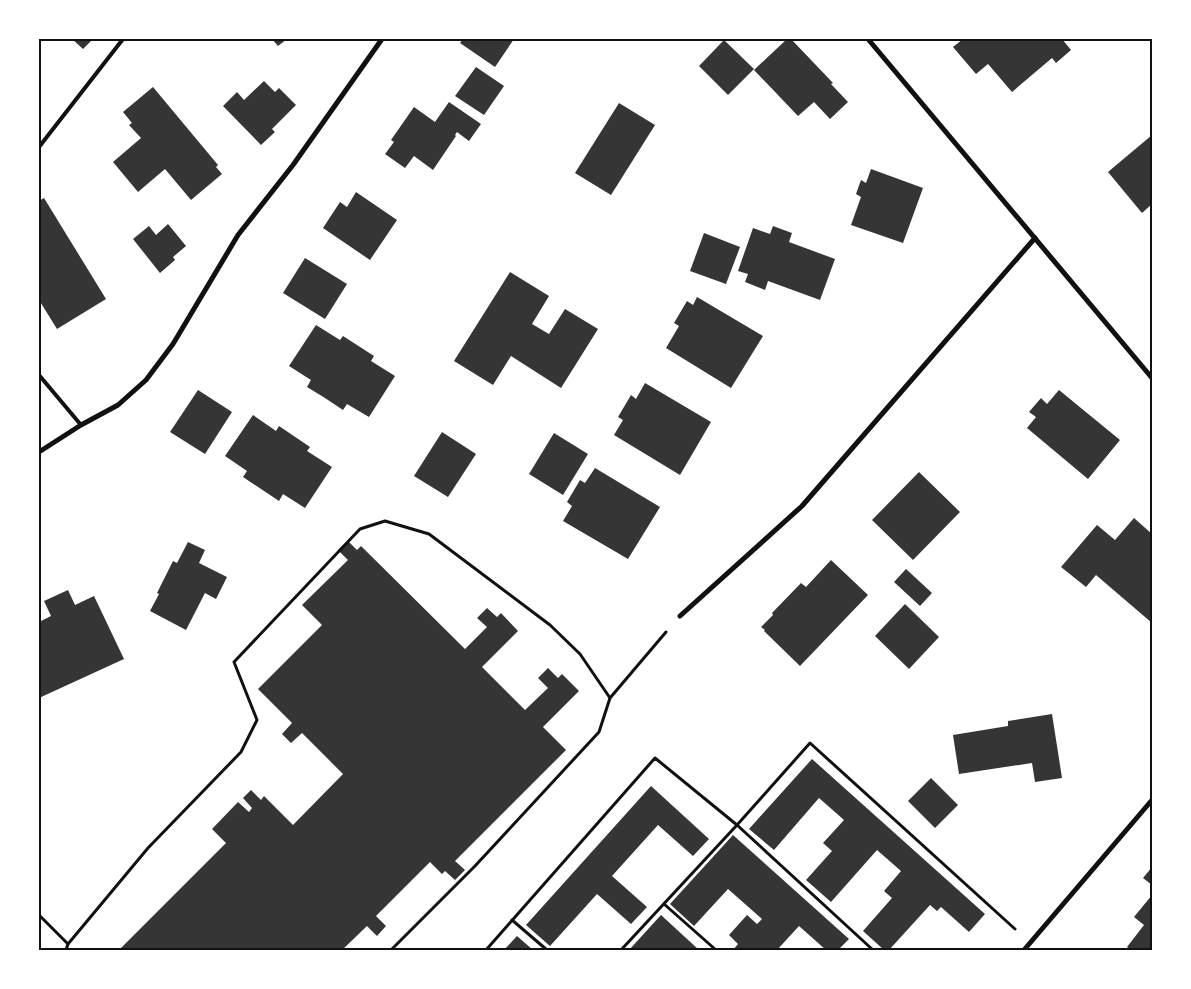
<svg xmlns="http://www.w3.org/2000/svg" width="1191" height="989" font-family="'Space Grotesk',sans-serif">
<style>
.building{fill:#353535}
.lines{fill:none;stroke-linecap:round;stroke-linejoin:round}
.path{stroke:#111;stroke-width:3}
.service{stroke:#111;stroke-width:4}
.minor{stroke:#111;stroke-width:5}
.neatline{fill:none;stroke:#111;stroke-width:2}
</style>
<rect width="100%" height="100%" fill="#fff"/>
<g class="building">
<path d="M 72,39 L 93,39 L 83,49 Z"/>
<path d="M 272,39 L 287,39 L 278,46 Z"/>
<path d="M 463,39 L 514,39 L 495,67 L 460,43 Z"/>
<path d="M 787,39 L 791,39 L 833,83 L 831,84 L 848,102 L 830,119 L 814,102 L 798,116 L 754,70 Z"/>
<path d="M 963,39 L 1062,39 L 1071,50 L 1056,63 L 1052,58 L 1012,92 L 988,64 L 976,74 L 953,47 Z"/>
<path d="M 724,40 L 754,69 L 728,95 L 699,66 Z"/>
<path d="M 476,67 L 504,86 L 484,115 L 455,96 Z"/>
<path d="M 264,81 L 275,92 L 279,88 L 296,105 L 272,129 L 275,132 L 261,145 L 223,106 L 237,92 L 244,100 Z"/>
<path d="M 153,87 L 218,165 L 216,167 L 222,174 L 191,200 L 165,169 L 138,192 L 113,162 L 141,138 L 129,125 L 132,123 L 123,112 Z"/>
<path d="M 449,102 L 481,124 L 469,141 L 457,132 L 455,135 L 456,136 L 433,170 L 414,156 L 405,168 L 385,154 L 394,142 L 391,140 L 414,107 L 435,122 Z"/>
<path d="M 619,103 L 655,125 L 611,195 L 575,173 Z"/>
<path d="M 1152,135 L 1152,204 L 1142,213 L 1108,172 Z"/>
<path d="M 871,169 L 923,188 L 903,243 L 851,225 L 861,197 L 856,194 L 861,180 L 866,183 Z"/>
<path d="M 356,192 L 397,220 L 370,260 L 323,228 L 340,202 L 347,207 Z"/>
<path d="M 44,198 L 106,299 L 57,329 L 39,300 L 39,201 Z"/>
<path d="M 168,224 L 186,246 L 173,257 L 175,260 L 160,273 L 133,239 L 149,226 L 156,235 Z"/>
<path d="M 773,226 L 792,233 L 789,242 L 835,259 L 820,300 L 768,281 L 765,290 L 745,282 L 748,274 L 738,271 L 753,228 L 770,234 Z"/>
<path d="M 704,233 L 740,247 L 726,284 L 690,271 Z"/>
<path d="M 305,258 L 347,284 L 325,319 L 283,293 Z"/>
<path d="M 510,272 L 549,296 L 532,324 L 549,334 L 565,309 L 598,329 L 561,388 L 511,356 L 493,385 L 454,361 Z"/>
<path d="M 697,297 L 763,336 L 731,388 L 666,348 L 679,326 L 674,323 L 687,301 L 693,305 Z"/>
<path d="M 316,325 L 340,340 L 343,336 L 374,356 L 371,361 L 395,376 L 369,417 L 347,404 L 343,410 L 325,398 L 307,387 L 311,380 L 289,366 Z"/>
<path d="M 645,383 L 711,422 L 680,475 L 614,435 L 623,420 L 618,417 L 631,395 L 636,399 Z"/>
<path d="M 198,390 L 232,412 L 205,454 L 170,432 Z"/>
<path d="M 1059,390 L 1120,440 L 1088,479 L 1027,428 L 1036,417 L 1029,412 L 1041,398 L 1047,404 Z"/>
<path d="M 253,415 L 276,431 L 279,426 L 310,447 L 307,451 L 332,467 L 305,508 L 283,494 L 279,501 L 243,477 L 247,471 L 225,456 Z"/>
<path d="M 442,432 L 476,454 L 448,497 L 414,476 Z"/>
<path d="M 554,433 L 588,454 L 563,495 L 529,474 Z"/>
<path d="M 595,468 L 660,507 L 628,559 L 563,521 L 572,506 L 567,502 L 580,480 L 585,483 Z"/>
<path d="M 919,472 L 960,512 L 913,560 L 872,520 Z"/>
<path d="M 1134,518 L 1152,534 L 1152,623 L 1096,575 L 1086,587 L 1061,567 L 1097,525 L 1115,540 Z"/>
<path d="M 348,541 L 357,550 L 361,546 L 465,649 L 487,627 L 477,618 L 487,608 L 497,617 L 501,613 L 518,631 L 482,667 L 525,710 L 548,688 L 538,678 L 548,668 L 558,678 L 562,674 L 579,691 L 543,727 L 566,750 L 455,861 L 465,870 L 455,880 L 445,871 L 442,874 L 430,862 L 376,916 L 386,926 L 377,936 L 367,926 L 342,950 L 119,950 L 226,843 L 212,829 L 238,802 L 249,812 L 252,808 L 243,798 L 251,790 L 261,800 L 264,796 L 293,825 L 343,774 L 302,733 L 291,743 L 282,734 L 292,723 L 258,689 L 322,625 L 302,605 L 348,560 L 338,550 Z"/>
<path d="M 188,542 L 205,550 L 199,563 L 227,577 L 216,599 L 205,593 L 186,630 L 150,611 L 159,594 L 157,593 L 173,561 L 177,563 Z"/>
<path d="M 831,560 L 868,595 L 800,666 L 764,631 L 765,630 L 761,627 L 773,615 L 772,613 L 801,583 L 806,587 Z"/>
<path d="M 906,569 L 932,593 L 920,606 L 894,582 Z"/>
<path d="M 68,590 L 75,605 L 94,596 L 124,659 L 39,698 L 39,622 L 51,616 L 44,601 Z"/>
<path d="M 905,604 L 939,637 L 909,669 L 875,636 Z"/>
<path d="M 1052,714 L 1062,778 L 1035,782 L 1032,763 L 959,774 L 953,735 L 1008,726 L 1008,721 Z"/>
<path d="M 812,759 L 985,914 L 969,932 L 941,907 L 937,911 L 930,905 L 889,950 L 884,950 L 863,931 L 892,898 L 884,891 L 901,871 L 877,850 L 831,902 L 806,880 L 832,851 L 823,843 L 844,820 L 819,798 L 774,850 L 749,829 Z"/>
<path d="M 931,778 L 958,805 L 935,828 L 908,801 Z"/>
<path d="M 651,786 L 709,839 L 693,856 L 658,825 L 612,876 L 647,907 L 631,924 L 597,894 L 550,946 L 526,925 Z"/>
<path d="M 733,835 L 849,939 L 838,950 L 826,950 L 799,926 L 777,950 L 733,950 L 738,944 L 729,935 L 747,915 L 757,924 L 762,919 L 728,889 L 694,926 L 670,904 Z"/>
<path d="M 1152,867 L 1152,885 L 1143,878 Z"/>
<path d="M 1152,895 L 1152,950 L 1131,950 L 1127,947 L 1144,925 L 1134,917 Z"/>
<path d="M 661,915 L 699,950 L 629,950 Z"/>
<path d="M 517,936 L 533,950 L 504,950 Z"/>
</g>
<g class="lines">
<g class="path">
<path d="M 610,698 L 666,632"/>
<path d="M 664,904 L 716,950"/>
<path d="M 39,915 L 68,944"/>
<path d="M 512,920 L 547,950"/>
<path d="M 66,950 L 68,944 L 148,848 L 241,752 L 257,720 L 234,662 L 360,529 L 385,521 L 429,534 L 550,625 L 580,654 L 610,698 L 599,732 L 475,866 L 391,950"/>
<path d="M 486,950 L 655,758 L 737,825 L 873,950"/>
<path d="M 621,950 L 737,825 L 810,743 L 1015,929"/>
</g>
<g class="service">
<path d="M 39,147 L 123,39"/>
<path d="M 39,375 L 81,425"/>
</g>
<g class="minor">
<path d="M 868,39 L 1152,378"/>
<path d="M 39,452 L 81,425 L 118,405 L 146,380 L 173,344 L 238,235 L 293,165 L 382,39"/>
<path d="M 680,616 L 802,506 L 1035,238"/>
<path d="M 1024,950 L 1152,800"/>
</g>
</g>
<rect width="1191" height="989" fill="none" stroke="#ffffff" stroke-width="80"/>
<rect x="40" y="40" width="1111" height="909" class="neatline"/>
</svg>
